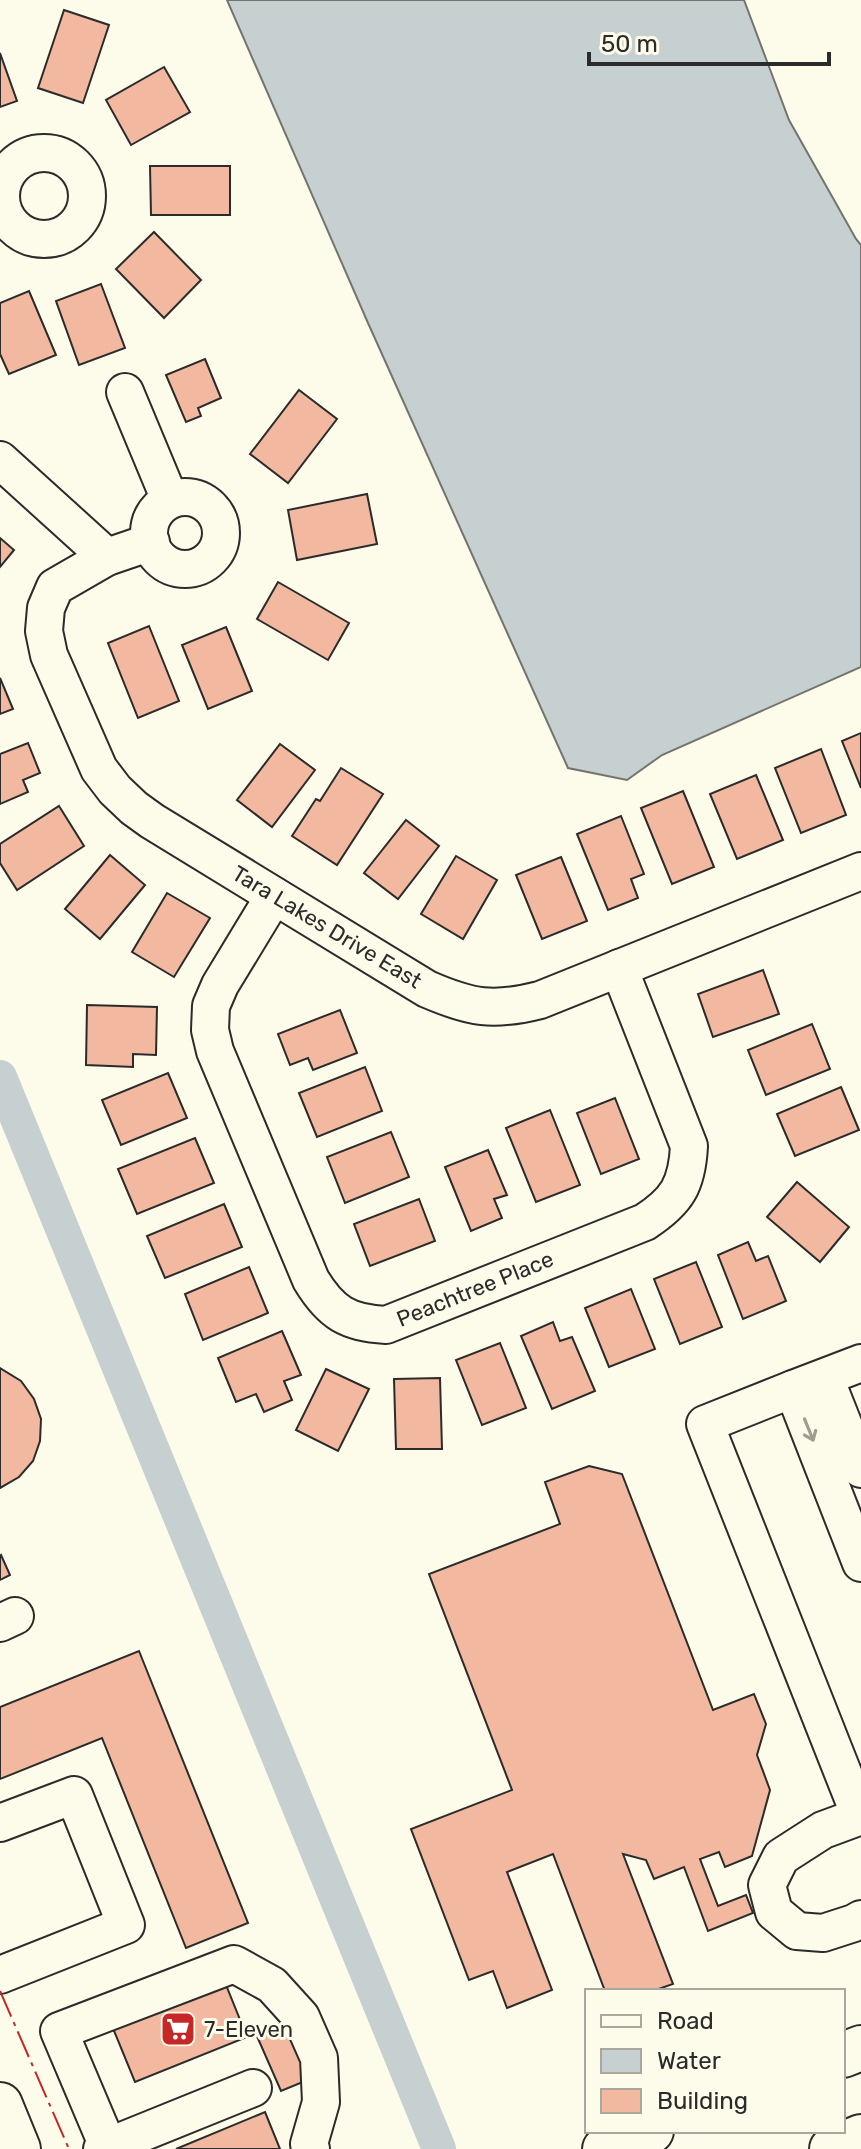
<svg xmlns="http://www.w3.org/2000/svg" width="861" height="2149" font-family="Rubik,sans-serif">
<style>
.water{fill:#c7d0d0;stroke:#74746e;stroke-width:2}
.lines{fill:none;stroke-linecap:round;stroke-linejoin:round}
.canal{stroke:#c7d0d0;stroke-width:34}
.building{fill:#f2b8a0;stroke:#2b2b2b;stroke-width:2}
.minor-casing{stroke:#2b2b2b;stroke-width:40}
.major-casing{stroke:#2b2b2b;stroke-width:48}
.minor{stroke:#fdfbea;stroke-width:36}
.major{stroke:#fdfbea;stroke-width:44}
.power{stroke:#c62828;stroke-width:2;stroke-dasharray:28 6 4 6;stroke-linecap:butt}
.oneway{stroke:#9e9d94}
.labels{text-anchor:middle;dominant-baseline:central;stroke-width:6;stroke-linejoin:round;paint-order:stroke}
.street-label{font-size:22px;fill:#2b2b2b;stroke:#fdfbea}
.poi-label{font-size:22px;fill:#2b2b2b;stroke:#fdfbea;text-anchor:start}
</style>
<rect width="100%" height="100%" fill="#fdfbea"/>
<path class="water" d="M 227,0 L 744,0 L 789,120 L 856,239 L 861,245 L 861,667 L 662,755 L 627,780 L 568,768 L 368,323 Z"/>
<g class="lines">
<path class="canal" d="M 0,1077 L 439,2149"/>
</g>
<g class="building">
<path d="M 64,10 L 109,25 L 83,103 L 38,88 Z"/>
<path d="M 0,53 L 17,101 L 0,107 Z"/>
<path d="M 164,67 L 190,112 L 131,145 L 106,100 Z"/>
<path d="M 150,166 L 230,166 L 230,215 L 151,215 Z"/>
<path d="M 154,232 L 201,280 L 164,318 L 116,269 Z"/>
<path d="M 101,284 L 125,348 L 79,365 L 56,301 Z"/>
<path d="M 29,291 L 56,355 L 9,374 L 0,354 L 0,303 Z"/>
<path d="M 205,359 L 221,398 L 198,408 L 201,416 L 186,422 L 166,375 Z"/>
<path d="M 299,390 L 337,419 L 288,483 L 250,454 Z"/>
<path d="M 367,494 L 377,544 L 297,560 L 288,510 Z"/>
<path d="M 0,538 L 14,550 L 0,567 Z"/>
<path d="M 278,582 L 349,623 L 328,660 L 257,619 Z"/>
<path d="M 149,626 L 179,701 L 138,718 L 108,643 Z"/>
<path d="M 226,627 L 252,691 L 208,709 L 182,645 Z"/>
<path d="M 0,678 L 13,709 L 0,714 Z"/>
<path d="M 861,733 L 861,788 L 842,741 Z"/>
<path d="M 28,743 L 40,773 L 23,780 L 28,792 L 0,804 L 0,754 Z"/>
<path d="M 280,744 L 315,770 L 272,827 L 237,800 Z"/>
<path d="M 821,749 L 846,815 L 801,833 L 775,768 Z"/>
<path d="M 341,768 L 383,794 L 337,865 L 292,836 L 316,799 L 320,801 Z"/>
<path d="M 756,775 L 783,840 L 737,859 L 710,794 Z"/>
<path d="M 683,791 L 714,867 L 672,884 L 641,808 Z"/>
<path d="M 59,806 L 84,846 L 17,890 L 0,863 L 0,844 Z"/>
<path d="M 621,816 L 644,874 L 631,879 L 638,898 L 608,910 L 577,834 Z"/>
<path d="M 406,820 L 439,846 L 398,899 L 364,873 Z"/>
<path d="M 110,855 L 145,885 L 100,939 L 65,909 Z"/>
<path d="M 456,856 L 497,880 L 463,939 L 421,914 Z"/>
<path d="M 561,857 L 587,921 L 542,939 L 516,875 Z"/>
<path d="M 167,893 L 210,918 L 174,977 L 132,952 Z"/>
<path d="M 763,970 L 779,1014 L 713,1037 L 698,994 Z"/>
<path d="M 87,1005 L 157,1007 L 156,1055 L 133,1054 L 133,1067 L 86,1065 Z"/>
<path d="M 340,1010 L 357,1053 L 313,1070 L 308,1058 L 290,1065 L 278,1034 Z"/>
<path d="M 812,1024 L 830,1069 L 766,1095 L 748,1050 Z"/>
<path d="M 365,1067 L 382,1111 L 317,1137 L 299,1093 Z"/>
<path d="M 168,1073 L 187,1118 L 121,1145 L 102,1100 Z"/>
<path d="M 841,1087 L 859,1130 L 795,1156 L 777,1114 Z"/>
<path d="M 615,1098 L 639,1159 L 601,1174 L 577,1113 Z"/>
<path d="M 550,1110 L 580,1185 L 536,1202 L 506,1128 Z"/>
<path d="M 391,1132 L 409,1177 L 345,1203 L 327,1157 Z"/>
<path d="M 195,1138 L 214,1183 L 137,1214 L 118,1169 Z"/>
<path d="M 488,1150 L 507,1195 L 494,1199 L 502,1218 L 471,1231 L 445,1167 Z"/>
<path d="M 797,1182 L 849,1227 L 820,1262 L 767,1217 Z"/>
<path d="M 419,1199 L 435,1241 L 370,1266 L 354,1224 Z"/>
<path d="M 224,1204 L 242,1247 L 165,1278 L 147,1236 Z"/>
<path d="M 748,1242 L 756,1261 L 768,1256 L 786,1301 L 743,1319 L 718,1255 Z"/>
<path d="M 696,1262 L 722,1327 L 680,1344 L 654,1279 Z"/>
<path d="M 249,1267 L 268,1313 L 203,1340 L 185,1294 Z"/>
<path d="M 631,1289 L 655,1349 L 609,1367 L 585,1308 Z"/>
<path d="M 553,1322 L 560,1341 L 572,1337 L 595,1391 L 552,1409 L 521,1336 Z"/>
<path d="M 282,1331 L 301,1375 L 284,1381 L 292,1400 L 264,1412 L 256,1394 L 236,1402 L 218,1358 Z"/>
<path d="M 500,1343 L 526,1408 L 482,1425 L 456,1360 Z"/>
<path d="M 0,1368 L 21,1381 L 34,1399 L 41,1419 L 40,1441 L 33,1461 L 19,1477 L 0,1488 Z"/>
<path d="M 326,1369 L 369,1389 L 338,1451 L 296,1430 Z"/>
<path d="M 440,1378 L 442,1449 L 396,1449 L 394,1379 Z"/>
<path d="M 589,1466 L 622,1474 L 713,1710 L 754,1694 L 766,1724 L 757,1755 L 770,1790 L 752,1856 L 725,1867 L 719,1852 L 700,1859 L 718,1906 L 746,1895 L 753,1913 L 708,1931 L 684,1867 L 654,1879 L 646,1860 L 623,1854 L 673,1984 L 653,1991 L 605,1991 L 553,1854 L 507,1872 L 552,1990 L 507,2008 L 493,1971 L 469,1980 L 411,1829 L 512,1790 L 429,1574 L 560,1524 L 545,1482 Z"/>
<path d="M 1,1555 L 10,1575 L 0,1580 L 0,1556 Z"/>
<path d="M 139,1651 L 248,1923 L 186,1948 L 102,1738 L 0,1779 L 0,1707 Z"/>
<path d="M 222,1975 L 247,2037 L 135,2082 L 110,2021 Z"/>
<path d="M 290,2020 L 315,2077 L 281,2091 L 256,2034 Z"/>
<path d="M 265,2112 L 280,2149 L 176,2149 Z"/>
</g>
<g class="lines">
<defs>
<g id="minor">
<circle cx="44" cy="196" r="43"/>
<path d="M 125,392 L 170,500"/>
<path d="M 0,460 L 107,557"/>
<circle cx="185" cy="533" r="36"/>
<path d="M 151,542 L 107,557 L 55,587 L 46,608 L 44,631 L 49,655 L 99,769 L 115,790 L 134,808 L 152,821 L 427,989 C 471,1008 493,1012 540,1000 L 861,871"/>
<path d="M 274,896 L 220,985 L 211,1006 L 210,1030 L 215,1051 L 311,1280 C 331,1313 348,1323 386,1325 L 645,1222 C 677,1201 687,1185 689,1146 L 619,968"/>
<path d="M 861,1363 L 793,1389 L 861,1563"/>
<path d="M 825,1378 L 861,1469"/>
<path d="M 793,1389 L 705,1424 L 860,1816"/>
<path d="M 0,1623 L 15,1616"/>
<path d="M 861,1816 L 823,1830 L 781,1857 L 767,1885 L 774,1912 L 797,1931 L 823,1933 L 854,1923 L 861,1919"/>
<path d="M 0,1823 L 74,1795 L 126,1925 L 0,1975"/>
<path d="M 102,2149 L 253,2088"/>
<path d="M 109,2149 L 59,2031 L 234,1964 L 272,1985 L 301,2017 L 319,2058 L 321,2102 L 309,2144 L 311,2149"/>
</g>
<g id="major">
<path d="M 843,2055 L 861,2048"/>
<path d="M 0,2105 L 18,2149"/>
<path d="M 605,2149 L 651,2131"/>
<path d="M 832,2149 L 861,2137"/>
</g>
</defs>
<use href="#minor" class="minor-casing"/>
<use href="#major" class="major-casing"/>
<use href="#minor" class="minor"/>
<use href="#major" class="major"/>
<path class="power" d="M 0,1991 L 69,2149"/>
</g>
<defs><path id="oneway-shaft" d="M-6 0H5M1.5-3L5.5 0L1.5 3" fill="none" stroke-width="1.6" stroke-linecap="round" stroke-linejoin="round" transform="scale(2)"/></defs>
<use class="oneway" href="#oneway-shaft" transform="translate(809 1430) rotate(68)"/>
<defs>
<symbol id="supermarket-square" viewBox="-11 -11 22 22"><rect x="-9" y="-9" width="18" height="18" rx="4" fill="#c62828" stroke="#fdfbea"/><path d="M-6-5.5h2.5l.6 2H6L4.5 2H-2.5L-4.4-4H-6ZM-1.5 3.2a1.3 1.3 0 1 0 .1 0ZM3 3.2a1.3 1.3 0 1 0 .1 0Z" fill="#fff"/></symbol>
</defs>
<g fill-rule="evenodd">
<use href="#supermarket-square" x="158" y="2009" width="40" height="40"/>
</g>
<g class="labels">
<g class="street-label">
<text transform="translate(327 927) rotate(31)">Tara Lakes Drive East</text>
<text transform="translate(475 1289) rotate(-22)">Peachtree Place</text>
</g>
<g class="poi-label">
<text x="204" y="2029">7-Eleven</text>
</g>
</g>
<rect x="585" y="1989" width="260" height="144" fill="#fdfbea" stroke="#a9a89e" stroke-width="2"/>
<rect x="601" y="2015" width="40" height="12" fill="#fdfbea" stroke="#a9a89e" stroke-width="2"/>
<text x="657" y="2029" font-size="24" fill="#2b2b2b">Road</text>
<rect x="601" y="2049" width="40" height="24" fill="#c7d0d0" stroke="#a9a89e" stroke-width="2"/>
<text x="657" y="2069" font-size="24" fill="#2b2b2b">Water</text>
<rect x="601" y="2089" width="40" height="24" fill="#f2b8a0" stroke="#a9a89e" stroke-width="2"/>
<text x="657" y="2109" font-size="24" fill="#2b2b2b">Building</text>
<path d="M589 52v12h240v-12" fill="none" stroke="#2b2b2b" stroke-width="4"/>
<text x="601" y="52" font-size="24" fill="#2b2b2b" stroke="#fdfbea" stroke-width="6" paint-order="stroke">50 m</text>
</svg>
